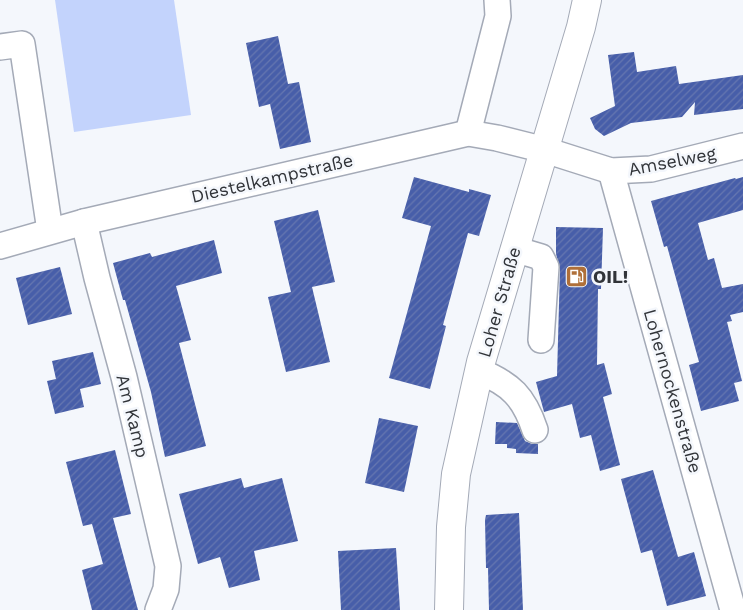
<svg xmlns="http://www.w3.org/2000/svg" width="743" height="610" font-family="'Work Sans',sans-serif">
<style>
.garden{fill:#c3d3fc}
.building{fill:url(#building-hatch)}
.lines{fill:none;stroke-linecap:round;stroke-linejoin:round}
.minor-casing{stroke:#a4aab7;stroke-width:28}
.major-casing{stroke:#a4aab7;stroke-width:30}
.minor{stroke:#fff;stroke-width:25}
.major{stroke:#fff;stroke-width:28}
.labels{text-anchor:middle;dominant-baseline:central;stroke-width:5;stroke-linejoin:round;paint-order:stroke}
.street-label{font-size:18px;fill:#313439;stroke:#f4f7fc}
.poi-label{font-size:18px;font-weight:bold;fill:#313439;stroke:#f4f7fc;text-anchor:start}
</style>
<defs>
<pattern id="building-hatch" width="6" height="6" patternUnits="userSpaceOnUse" patternTransform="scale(1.25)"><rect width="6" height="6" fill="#475ea9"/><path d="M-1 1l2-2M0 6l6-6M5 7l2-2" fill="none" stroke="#6677b0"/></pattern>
</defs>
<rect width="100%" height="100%" fill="#f4f7fc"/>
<path class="garden" d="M 55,0 L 174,0 L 191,115 L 74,132 Z"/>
<g class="building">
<path d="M 278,36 L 288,84 L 299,82 L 311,142 L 280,149 L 270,104 L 259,107 L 246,43 Z"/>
<path d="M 634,52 L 637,72 L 676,66 L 679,84 L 743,75 L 743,109 L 694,115 L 695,102 L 682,117 L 631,123 L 604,136 L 595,129 L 590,118 L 615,106 L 608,55 Z"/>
<path d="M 414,177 L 469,192 L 469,189 L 491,195 L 479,236 L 468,233 L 443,325 L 446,326 L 430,389 L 389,378 L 431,226 L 402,218 Z"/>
<path d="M 743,177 L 743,210 L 698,223 L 708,260 L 714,258 L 722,288 L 743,284 L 743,312 L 730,315 L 732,321 L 727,322 L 742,381 L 734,383 L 739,401 L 701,411 L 689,365 L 699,362 L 667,246 L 664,247 L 651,201 L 735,178 L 736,179 Z"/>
<path d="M 318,210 L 335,282 L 312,287 L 330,362 L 286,372 L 268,297 L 291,292 L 274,221 Z"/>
<path d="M 556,227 L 603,228 L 601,289 L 598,289 L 597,365 L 604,363 L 612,394 L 603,397 L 620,465 L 600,471 L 591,435 L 580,438 L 572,404 L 544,412 L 536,382 L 557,376 L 560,268 L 556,254 Z"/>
<path d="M 214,240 L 222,273 L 176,286 L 191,340 L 179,343 L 206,446 L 165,457 L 151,392 L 125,300 L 123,300 L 113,263 L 150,253 L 152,257 Z"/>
<path d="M 60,267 L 72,314 L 28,325 L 16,278 Z"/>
<path d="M 93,352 L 101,384 L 80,389 L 84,407 L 55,414 L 47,381 L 56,379 L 52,361 Z"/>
<path d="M 379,418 L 418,426 L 404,492 L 365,483 Z"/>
<path d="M 496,422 L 517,423 L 525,441 L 532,444 L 538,444 L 538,454 L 516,453 L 516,449 L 507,448 L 507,444 L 495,444 Z"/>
<path d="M 115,450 L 131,514 L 113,518 L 138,610 L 92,610 L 82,570 L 103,564 L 92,524 L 83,526 L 66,462 Z"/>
<path d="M 653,470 L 678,557 L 694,552 L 706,596 L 667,606 L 652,550 L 641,553 L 621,479 Z"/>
<path d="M 241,478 L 244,488 L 282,478 L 298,541 L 254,551 L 260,580 L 229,588 L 220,557 L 198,564 L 179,494 Z"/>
<path d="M 519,513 L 523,610 L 489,610 L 488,568 L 486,568 L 485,520 L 486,515 Z"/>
<path d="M 396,548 L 400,610 L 341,610 L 338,551 Z"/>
</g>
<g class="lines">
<defs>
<g id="minor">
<path d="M 0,47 L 22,44 L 50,231"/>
<path d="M 468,133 L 498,16 L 497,0"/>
<path d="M 611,171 L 733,610"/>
<path d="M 84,222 L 97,278 L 124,377 L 168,566 L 166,589 L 158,610"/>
<path d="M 0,246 L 84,222 L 468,133 L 497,138 L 545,150 L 611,171 L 651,169 L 743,146"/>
<path d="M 514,249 L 541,257 L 546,267 L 541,340"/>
<path d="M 479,371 C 511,384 524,397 535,430"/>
</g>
<path id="major" d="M 449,610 L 451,527 L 456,474 L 481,362 L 581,27 L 587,0"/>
</defs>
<use href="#minor" class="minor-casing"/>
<use href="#major" class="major-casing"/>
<use href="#minor" class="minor"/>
<use href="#major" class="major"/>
</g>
<defs>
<symbol id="fuel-square" viewBox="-11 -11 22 22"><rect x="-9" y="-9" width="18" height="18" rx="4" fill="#af6f38" stroke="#f4f7fc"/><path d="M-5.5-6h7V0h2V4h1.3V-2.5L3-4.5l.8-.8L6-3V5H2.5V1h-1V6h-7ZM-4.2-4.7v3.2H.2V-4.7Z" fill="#fff"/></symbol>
</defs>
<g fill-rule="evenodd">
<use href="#fuel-square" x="564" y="264" width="25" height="25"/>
</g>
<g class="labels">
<g class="street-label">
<text transform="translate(672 161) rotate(-11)">Amselweg</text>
<text transform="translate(272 178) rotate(-13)">Diestelkampstraße</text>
<text transform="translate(499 302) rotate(-74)">Loher Straße</text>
<text transform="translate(673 391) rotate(74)">Lohernockenstraße</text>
<text transform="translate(133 416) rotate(76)">Am Kamp</text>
</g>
<g class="poi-label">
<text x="593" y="276">OIL!</text>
</g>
</g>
</svg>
